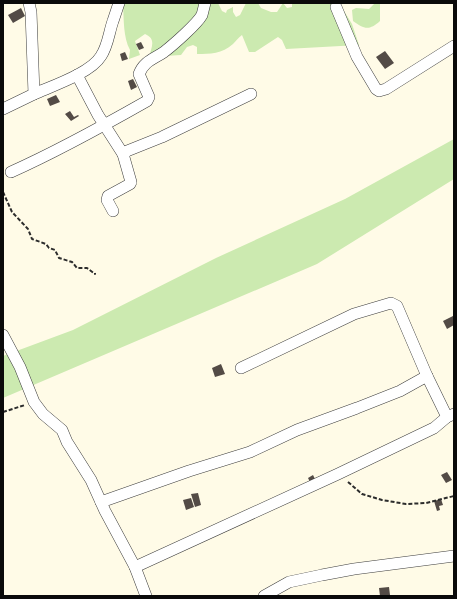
<svg xmlns="http://www.w3.org/2000/svg" width="457" height="599" font-family="Spectral,serif">
<style>
.green{fill:#cceab0}
.building{fill:#534b46}
.lines{fill:none;stroke-linecap:round;stroke-linejoin:round}
.minor-casing{stroke:#3d3d3d;stroke-width:12}
.path{stroke:#2c2c2c;stroke-width:2;stroke-dasharray:4 2;stroke-linecap:butt}
.minor{stroke:#fff;stroke-width:11}
</style>
<rect width="100%" height="100%" fill="#fffbe7"/>
<g class="green">
<path d="M 124,3 L 218,3 L 222,11 L 226,13 L 227,10 L 233,7 L 233,12 L 236,17 L 240,15 L 246,3 L 258,3 L 261,8 L 271,12 L 277,12 L 283,3 L 287,8 L 292,7 L 292,3 L 339,3 L 352,24 L 359,45 L 286,49 L 282,40 L 278,37 L 255,52 L 249,52 L 242,35 C 238,38 236,41 233,44 C 222,54 210,54 197,54 L 197,47 L 193,45 L 187,47 L 181,55 L 149,57 C 151,48 157,39 145,34 L 135,41 L 140,55 L 129,59 L 130,50 C 123,37 124,19 123,5 Z"/>
<path d="M 375,3 L 380,3 L 380,21 C 369,31 364,29 353,21 L 352,10 L 356,8 L 369,9 Z"/>
<path d="M 454,139 L 454,179 L 317,264 L 3,398 L 3,356 L 73,330 L 216,258 L 345,199 Z"/>
</g>
<g class="building">
<path d="M 21,8 L 25,16 L 13,23 L 8,15 Z"/>
<path d="M 141,42 L 144,48 L 139,50 L 136,44 Z"/>
<path d="M 385,51 L 394,63 L 385,69 L 376,57 Z"/>
<path d="M 125,52 L 128,59 L 122,61 L 120,54 Z"/>
<path d="M 133,79 L 137,87 L 131,90 L 128,81 Z"/>
<path d="M 56,95 L 60,102 L 50,106 L 47,99 Z"/>
<path d="M 70,111 L 74,117 L 78,115 L 79,116 L 71,121 L 65,114 Z"/>
<path d="M 453,316 L 454,325 L 447,329 L 443,321 Z"/>
<path d="M 221,364 L 225,374 L 215,377 L 212,368 Z"/>
<path d="M 447,472 L 452,480 L 446,483 L 441,475 Z"/>
<path d="M 313,475 L 315,479 L 310,482 L 308,478 Z"/>
<path d="M 198,493 L 201,505 L 195,507 L 191,494 Z"/>
<path d="M 191,498 L 194,507 L 186,510 L 183,500 Z"/>
<path d="M 441,499 L 443,505 L 439,506 L 440,510 L 437,511 L 434,501 Z"/>
<path d="M 389,587 L 390,595 L 380,596 L 379,588 Z"/>
</g>
<g class="lines">
<defs>
<g id="minor">
<path d="M 336,7 L 357,57 L 376,89 L 379,91 L 386,89 L 454,46"/>
<path d="M 77,75 L 98,115 L 123,154 L 131,182 L 130,184 L 108,196 L 107,200 L 113,211"/>
<path d="M 34,94 C 52,86 91,73 101,56 C 108,46 109,32 113,21 C 115,15 117,9 119,3"/>
<path d="M 3,109 L 34,94 L 31,12 L 29,3"/>
<path d="M 123,154 L 127,151 L 162,137 L 251,94"/>
<path d="M 11,172 C 58,151 103,126 147,101 L 149,97 L 139,74 C 144,61 154,59 164,52 C 173,45 197,24 202,15 C 203,11 204,7 205,3"/>
<path d="M 3,335 L 20,367 L 34,402 L 43,414 L 62,430 L 67,442 L 91,480 L 105,511 L 135,567 L 146,596"/>
<path d="M 241,368 L 354,314 L 391,303 L 397,306 L 427,376"/>
<path d="M 101,502 L 189,471 L 250,452 L 297,430 L 357,408 L 400,391 L 427,376 L 447,417"/>
<path d="M 135,567 L 338,474 L 434,428 L 447,417 L 454,414"/>
<path d="M 264,596 L 289,582 L 322,575 L 354,569 L 454,556"/>
</g>
</defs>
<use href="#minor" class="minor-casing"/>
<g class="path">
<path d="M 3,192 L 12,212 L 28,229 L 32,239 L 46,244 L 49,248 L 55,250 L 59,258 L 72,262 L 77,268 L 87,268 L 95,274 L 95,273"/>
<path d="M 3,412 L 25,405"/>
<path d="M 348,482 L 362,494 L 382,500 L 406,504 L 426,503 L 454,496"/>
</g>
<use href="#minor" class="minor"/>
</g>
<rect width="457" height="599" fill="none" stroke="#0a0a0a" stroke-width="8"/>
</svg>
